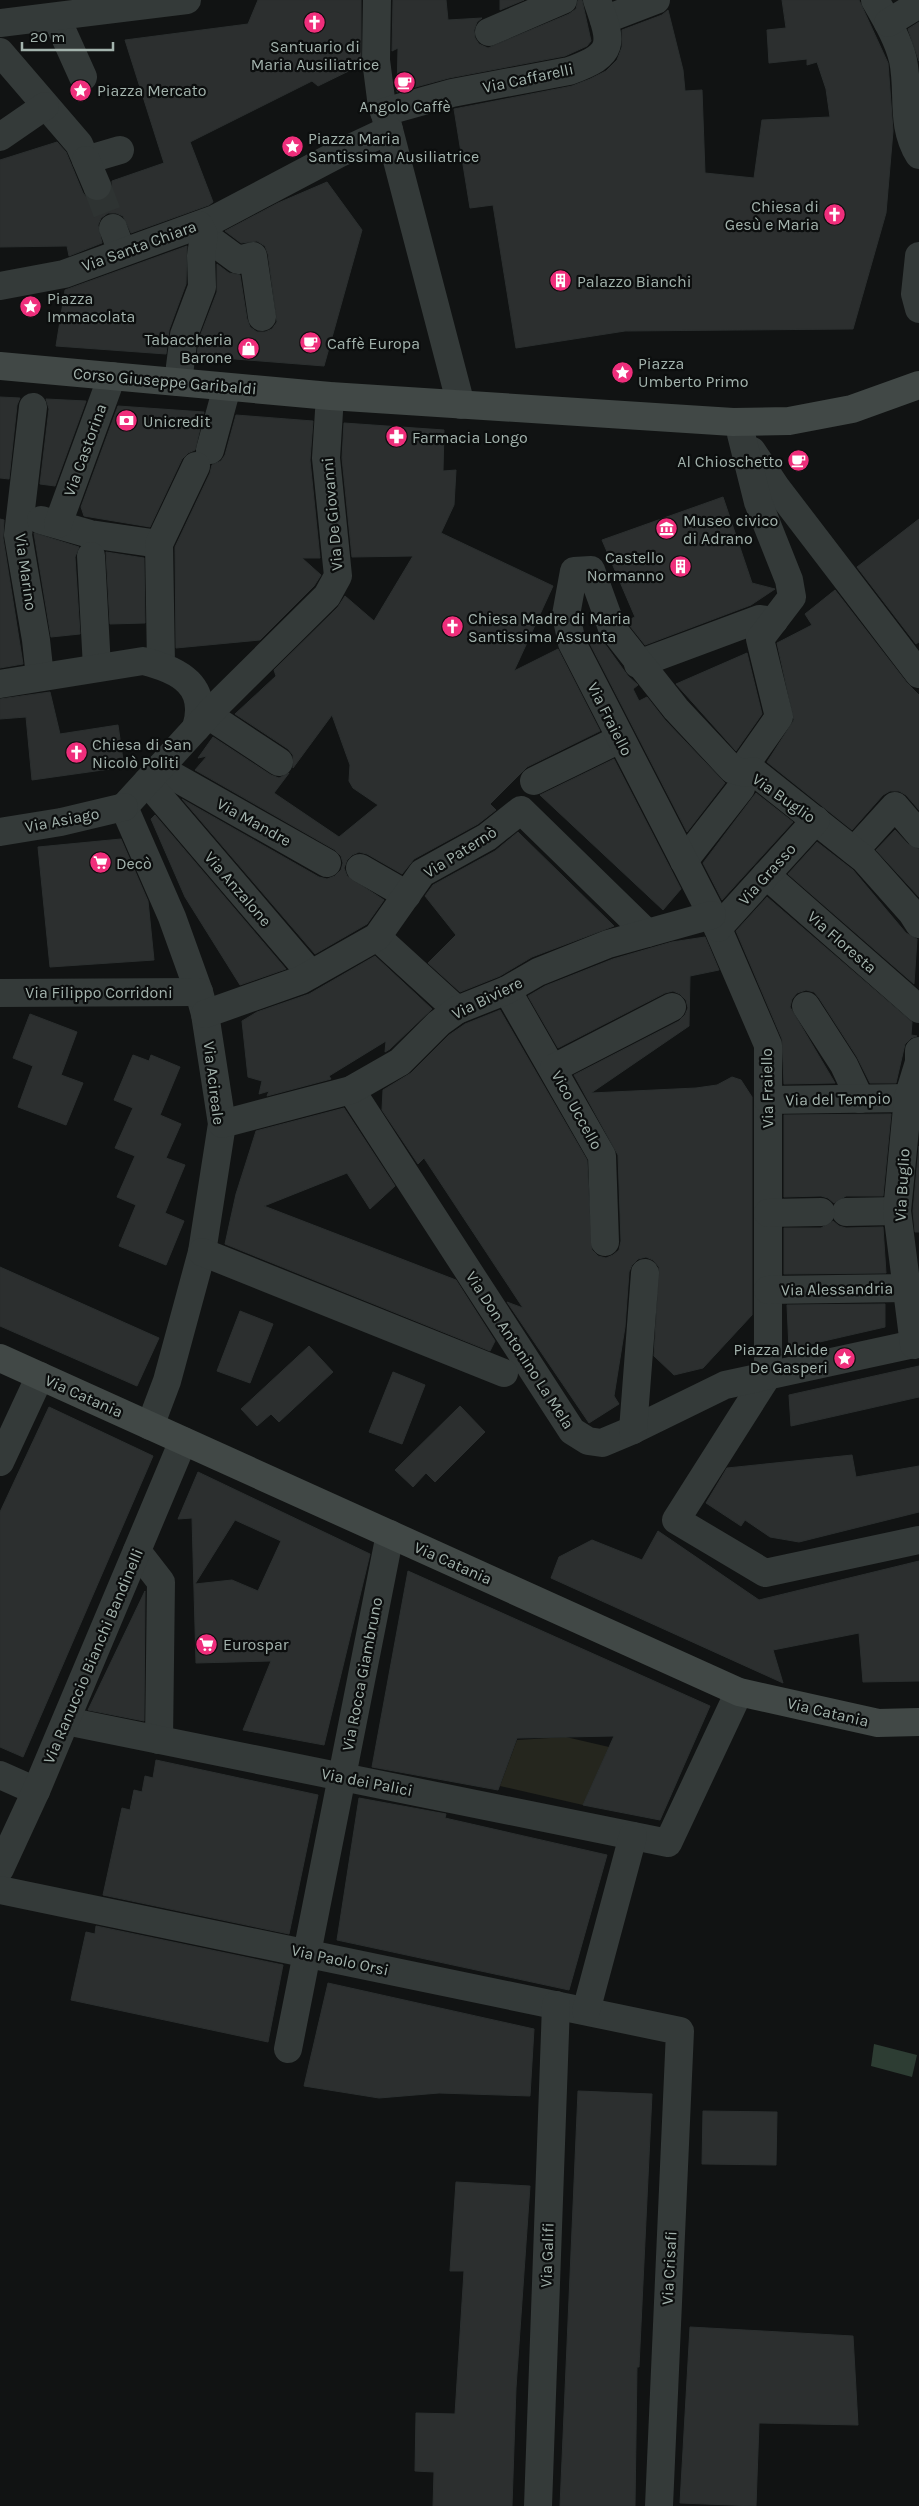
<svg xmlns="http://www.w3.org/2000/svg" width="919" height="2506" font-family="Karla,sans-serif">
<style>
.green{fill:#25261e}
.water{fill:#2d3d33}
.building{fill:#2c2f2f;stroke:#2b2f2f;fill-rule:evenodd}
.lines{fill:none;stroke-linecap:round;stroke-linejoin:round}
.street-tunnel{stroke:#2e3332;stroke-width:28;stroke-dasharray:28 14;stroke-linecap:butt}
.street{stroke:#343a39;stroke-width:28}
.secondary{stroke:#414846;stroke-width:28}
.labels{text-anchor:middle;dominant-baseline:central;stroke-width:4.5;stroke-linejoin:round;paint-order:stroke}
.poi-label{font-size:16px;fill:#a3b3ad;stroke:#0c0e0e;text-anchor:start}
.street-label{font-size:16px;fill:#a3b3ad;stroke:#0c0e0e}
</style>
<rect width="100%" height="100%" fill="#111313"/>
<path class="green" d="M 566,1737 L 609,1747 L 583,1805 L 500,1786 L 517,1740 Z"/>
<path class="water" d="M 874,2044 L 917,2055 L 912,2077 L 871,2066 Z"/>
<g class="building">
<path d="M 258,0 L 361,0 L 361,65 L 318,86 L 312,81 L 190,142 L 213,202 L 209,205 L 131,233 L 123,216 L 116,213 L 108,213 L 101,218 L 98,225 L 102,243 L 69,256 L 67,246 L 0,247 L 0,160 L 57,142 L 66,152 L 83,193 L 88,199 L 96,202 L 103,201 L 109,196 L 112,188 L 112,181 L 164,163 L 125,40 L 248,24 Z"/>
<path d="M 393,0 L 446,0 L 448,20 L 482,18 L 477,22 L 474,30 L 475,38 L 479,44 L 488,48 L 569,14 L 576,9 L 578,0 L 582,0 L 591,41 L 587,46 L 565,56 L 449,78 L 397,92 L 398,48 L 392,51 Z"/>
<path d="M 500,0 L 524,0 L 500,10 Z"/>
<path d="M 782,0 L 859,0 L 888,63 L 893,131 L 886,213 L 853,329 L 625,331 L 516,348 L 493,205 L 470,208 L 454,109 L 572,86 L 590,79 L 606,71 L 617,60 L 622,47 L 622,30 L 662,15 L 668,10 L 683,70 L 685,91 L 702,90 L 705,173 L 754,178 L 762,120 L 830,117 L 826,89 L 817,62 L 807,65 L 807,59 L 769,63 L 767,30 L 786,28 Z"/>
<path d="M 919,22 L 919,61 L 908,29 Z"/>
<path d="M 327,182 L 362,230 L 324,366 L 197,356 L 199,339 L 217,292 L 217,264 L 229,273 L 240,275 L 247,319 L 250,327 L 257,332 L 265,332 L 272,329 L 277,322 L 268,254 L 265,246 L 257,241 L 241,243 L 225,231 L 278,203 Z"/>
<path d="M 187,246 L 186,284 L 169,330 L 166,354 L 56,346 L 65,290 Z"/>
<path d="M 0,397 L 20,398 L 17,405 L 9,479 L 0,478 Z"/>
<path d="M 46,399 L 86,401 L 55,486 L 40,484 L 49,409 Z"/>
<path d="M 118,406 L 204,412 L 195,450 L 188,453 L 182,459 L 150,527 L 84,516 L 81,507 Z"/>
<path d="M 236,415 L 313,421 L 310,460 L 320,558 L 302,558 L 321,575 L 314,586 L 260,640 L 176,648 L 175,547 L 210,473 L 212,465 L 221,461 L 225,455 Z"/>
<path d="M 344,423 L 444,430 L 443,471 L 456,470 L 454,505 L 441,533 L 553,586 L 514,671 L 558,649 L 600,731 L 527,767 L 490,804 L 496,810 L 478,824 L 414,859 L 402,874 L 367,854 L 359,852 L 352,855 L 347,860 L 344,868 L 347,876 L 384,900 L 367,924 L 315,954 L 182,799 L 319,877 L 327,879 L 335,876 L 341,870 L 343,863 L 341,856 L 335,850 L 195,770 L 207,756 L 198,758 L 213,737 L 271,775 L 279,778 L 289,773 L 274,793 L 339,837 L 378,805 L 353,788 L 349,781 L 350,765 L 332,715 L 293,768 L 293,755 L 288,749 L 235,714 L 276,676 L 274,670 L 338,607 L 345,596 L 374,621 L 413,556 L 352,557 L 342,458 Z"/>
<path d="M 723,497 L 752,583 L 775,589 L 751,605 L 645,645 L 626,621 L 635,617 L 602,540 Z"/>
<path d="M 0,519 L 4,520 L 3,538 L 23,664 L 0,668 Z"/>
<path d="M 919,519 L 919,642 L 916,644 L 857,567 Z"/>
<path d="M 34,533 L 79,547 L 75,557 L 80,634 L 51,637 Z"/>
<path d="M 106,552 L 144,558 L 145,623 L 110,624 Z"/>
<path d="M 835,590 L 907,683 L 919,695 L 919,810 L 906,795 L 899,791 L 890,791 L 883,795 L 852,830 L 767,762 L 794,720 L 777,643 L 812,625 L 805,614 Z"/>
<path d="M 597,633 L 628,676 L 638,685 L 633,689 L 639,701 L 647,697 L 665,720 L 725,783 L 687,832 L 587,638 Z"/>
<path d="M 747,653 L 762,714 L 736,751 L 676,684 Z"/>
<path d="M 50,692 L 60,734 L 118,725 L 124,767 L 32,780 L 26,717 L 0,719 L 0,699 Z"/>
<path d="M 614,759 L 681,889 L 663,910 L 540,795 Z"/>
<path d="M 756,793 L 793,822 L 722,900 L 703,863 Z"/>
<path d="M 155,815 L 286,969 L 240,985 L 185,897 L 151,819 Z"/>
<path d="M 895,830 L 908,844 L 919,849 L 919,897 L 876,850 Z"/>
<path d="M 518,832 L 614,926 L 532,957 L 500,976 L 460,992 L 428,963 L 456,935 L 425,896 L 433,885 L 495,851 Z"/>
<path d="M 121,839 L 148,901 L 154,960 L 50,967 L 38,847 Z"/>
<path d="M 817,842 L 853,870 L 906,933 L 917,939 L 914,984 L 788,874 Z"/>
<path d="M 767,897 L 912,1022 L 911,1035 L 917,1036 L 911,1038 L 905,1044 L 896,1083 L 870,1083 L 857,1057 L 819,998 L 814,992 L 806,990 L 797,993 L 792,999 L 790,1007 L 835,1083 L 784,1084 L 782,1039 L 736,931 Z"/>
<path d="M 705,937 L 719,970 L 690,976 L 689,1026 L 591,1093 L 696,1088 L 717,1085 L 732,1077 L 741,1080 L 752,1097 L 752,1315 L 703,1368 L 674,1375 L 654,1356 L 659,1267 L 653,1260 L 646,1257 L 638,1259 L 632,1265 L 629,1272 L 625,1327 L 614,1396 L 619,1404 L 589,1423 L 507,1302 L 523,1308 L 424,1158 L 418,1164 L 382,1110 L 383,1090 L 411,1073 L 449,1035 L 465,1024 L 500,1010 L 587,1160 L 592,1250 L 598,1256 L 606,1258 L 613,1255 L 619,1250 L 621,1241 L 618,1155 L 574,1075 L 679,1021 L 685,1015 L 688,1008 L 686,1000 L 680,994 L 673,991 L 665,993 L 558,1048 L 528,996 L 545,986 L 613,959 L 672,942 Z"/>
<path d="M 375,956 L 432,1009 L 390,1049 L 385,1052 L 386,1041 L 329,1076 L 331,1079 L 267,1096 L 269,1091 L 259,1094 L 262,1081 L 248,1077 L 242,1021 L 257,1012 L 309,994 Z"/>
<path d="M 30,1014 L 77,1032 L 61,1075 L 83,1083 L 66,1125 L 18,1107 L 33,1066 L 13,1058 Z"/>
<path d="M 133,1055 L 149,1061 L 151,1055 L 180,1067 L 160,1115 L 181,1124 L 166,1158 L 185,1165 L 165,1213 L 184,1221 L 166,1265 L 119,1246 L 136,1205 L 117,1197 L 135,1156 L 115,1148 L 133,1108 L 114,1100 Z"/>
<path d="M 344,1108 L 395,1186 L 370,1209 L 347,1173 L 264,1206 L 456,1280 L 495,1341 L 490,1351 L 225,1244 L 236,1194 L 256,1131 Z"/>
<path d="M 891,1114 L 883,1196 L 846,1196 L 834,1203 L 828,1198 L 821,1196 L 784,1197 L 784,1115 Z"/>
<path d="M 919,1146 L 919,1232 L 915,1232 L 913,1211 Z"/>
<path d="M 833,1221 L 839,1226 L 846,1228 L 883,1227 L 886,1273 L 784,1274 L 784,1228 L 821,1228 Z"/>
<path d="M 0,1267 L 159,1338 L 137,1386 L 0,1326 Z"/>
<path d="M 885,1304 L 885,1327 L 789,1349 L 787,1305 Z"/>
<path d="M 240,1311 L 273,1324 L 250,1383 L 217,1371 Z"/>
<path d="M 309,1346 L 333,1372 L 279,1422 L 271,1414 L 257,1426 L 241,1409 Z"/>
<path d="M 919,1366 L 919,1397 L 791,1426 L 789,1395 Z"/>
<path d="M 393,1372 L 425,1385 L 402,1444 L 369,1432 Z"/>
<path d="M 460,1406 L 485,1432 L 435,1482 L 426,1473 L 413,1487 L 395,1470 Z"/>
<path d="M 49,1407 L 153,1456 L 23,1757 L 0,1747 L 0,1512 Z"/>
<path d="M 852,1455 L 856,1477 L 919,1466 L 919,1512 L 799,1542 L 770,1537 L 745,1520 L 741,1526 L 706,1503 L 727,1468 Z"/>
<path d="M 198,1472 L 370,1554 L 324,1745 L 243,1730 L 271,1661 L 196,1663 L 192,1518 L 178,1519 ZM 235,1520 L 281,1541 L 258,1591 L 232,1580 L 195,1584 Z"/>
<path d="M 658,1531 L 759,1600 L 919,1561 L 919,1681 L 863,1682 L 859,1633 L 773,1650 L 783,1683 L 551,1578 L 559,1557 L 592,1540 L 642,1560 Z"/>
<path d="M 408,1571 L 710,1706 L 660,1820 L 583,1805 L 614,1736 L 517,1738 L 498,1790 L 372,1767 Z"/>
<path d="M 145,1591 L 144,1721 L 88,1710 Z"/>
<path d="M 156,1760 L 318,1795 L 289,1934 L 103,1895 L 122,1808 L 130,1810 L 134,1790 L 142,1792 L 145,1776 L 153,1778 Z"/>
<path d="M 359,1798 L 446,1814 L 445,1818 L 607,1855 L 569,1990 L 337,1940 Z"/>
<path d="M 96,1926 L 283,1965 L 268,2042 L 71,2000 L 86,1932 L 95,1934 Z"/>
<path d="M 328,1983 L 534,2029 L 530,2096 L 439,2093 L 379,2098 L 304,2086 Z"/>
<path d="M 578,2091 L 652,2094 L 639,2367 L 637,2367 L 635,2506 L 560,2506 Z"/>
<path d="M 703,2111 L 777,2112 L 776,2165 L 702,2164 Z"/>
<path d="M 456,2182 L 530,2186 L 516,2388 L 512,2506 L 433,2506 L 434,2472 L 415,2471 L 416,2413 L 455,2414 L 464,2271 L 450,2271 Z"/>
<path d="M 690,2327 L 853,2336 L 858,2425 L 759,2423 L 756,2506 L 680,2503 Z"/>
</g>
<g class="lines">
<path class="street-tunnel" d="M 97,186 L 113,228"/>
<g class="street">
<path d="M 377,0 L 376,60 L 381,99 L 461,405"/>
<path d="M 875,0 C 886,19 898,39 903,60 C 910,94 900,124 919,155"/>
<path d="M 56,17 L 83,77"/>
<path d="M 604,20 L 656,0"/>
<path d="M 0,23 L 187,0"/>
<path d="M 888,23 L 919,4"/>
<path d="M 489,32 L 563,0"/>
<path d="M 0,52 L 79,144 L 86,160 L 120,150"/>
<path d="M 384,112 L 452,93 L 569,71 C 617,54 612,43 597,0"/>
<path d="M 0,137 L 45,106"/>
<path d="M 86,160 L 97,186"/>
<path d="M 113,228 L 122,252"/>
<path d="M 204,235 L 238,260 L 253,256 L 262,317"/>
<path d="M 919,256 L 915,294 L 919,309"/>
<path d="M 0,286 L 64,274 L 215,219 L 338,154 L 389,130"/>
<path d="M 178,382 L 184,335 L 202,287 L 201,256 L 204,235 L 199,225"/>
<path d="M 33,407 L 18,535 L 36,640 L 40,677"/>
<path d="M 210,450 L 227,387"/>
<path d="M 752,451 L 776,487 L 919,674"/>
<path d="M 41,520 L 90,534 L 159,544"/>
<path d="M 58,524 L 112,376"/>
<path d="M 91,556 L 97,668"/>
<path d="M 638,664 L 759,619 L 774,621"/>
<path d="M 161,665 L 159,544 L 196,466"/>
<path d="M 0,684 L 143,661 C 180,670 209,686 196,728"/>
<path d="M 208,715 L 279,762"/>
<path d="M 159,768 L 327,863"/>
<path d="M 534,781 L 620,739"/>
<path d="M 147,782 L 311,974"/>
<path d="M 124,807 L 172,917 L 199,992 L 205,1014 L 222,1124 L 202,1252 L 167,1381 L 150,1426"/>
<path d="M 124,807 L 218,704 L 327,596 L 338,576 L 326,458 L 330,396"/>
<path d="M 0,832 L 61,822 L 124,807"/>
<path d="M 854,851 L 895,806 L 919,834"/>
<path d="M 684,861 L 741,788 L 748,761 L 779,717 L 760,639 L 792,597 L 789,580 L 758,502 L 741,434"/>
<path d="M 360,868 L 407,895"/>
<path d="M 766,875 L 919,1009"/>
<path d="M 919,924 L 912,913 L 864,859 L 753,771 L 745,773 L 733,770 L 676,709 L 612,628 L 591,570 L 574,571 L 566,615 L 572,643 L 712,915 L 768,1045 L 768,1375 L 676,1520 L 765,1573 L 919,1540"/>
<path d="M 718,928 L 816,820"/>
<path d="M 377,937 L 457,1010"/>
<path d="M 507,990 L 602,1156 L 605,1242"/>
<path d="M 0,993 L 199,992"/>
<path d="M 806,1006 L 844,1065 L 860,1099"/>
<path d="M 205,1014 L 301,980 L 377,937 L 422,873 L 487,837 L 521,810 L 647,933"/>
<path d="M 554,1068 L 672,1007"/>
<path d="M 351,1090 L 572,1431 L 588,1441 L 602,1443 L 633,1430 L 725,1385 L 919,1343"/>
<path d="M 768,1100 L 908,1098"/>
<path d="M 222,1124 L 351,1090 L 400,1062 L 439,1023 L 457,1010 L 507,990 L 538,972 L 608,944 L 712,915"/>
<path d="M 846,1212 L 897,1211"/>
<path d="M 768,1213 L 821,1212"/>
<path d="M 202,1252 L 504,1373"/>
<path d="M 768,1290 L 906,1288"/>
<path d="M 914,1345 L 897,1211 L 908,1098 L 919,1062 L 919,1051"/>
<path d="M 633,1430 L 645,1273"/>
<path d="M 0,1462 L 40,1376"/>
<path d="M 137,1551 L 161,1582 L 159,1740"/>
<path d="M 66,1721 L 668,1843 L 739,1692"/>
<path d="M 0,1775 L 36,1791"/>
<path d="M 0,1869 L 36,1791 L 183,1441"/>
<path d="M 0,1890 L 680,2031 L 659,2506"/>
<path d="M 586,2011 L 633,1836"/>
<path d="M 288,2049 L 390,1534"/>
<path d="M 538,2506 L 556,2005"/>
</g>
<g class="secondary">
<path d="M 0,366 L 330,396 L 733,422 L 789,421 L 852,409 L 919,385"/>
<path d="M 0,1358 L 739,1692 L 878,1723 L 919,1722"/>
</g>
</g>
<defs>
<symbol id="church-disc" viewBox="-11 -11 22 22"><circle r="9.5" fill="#ef2e7b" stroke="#0c0e0e"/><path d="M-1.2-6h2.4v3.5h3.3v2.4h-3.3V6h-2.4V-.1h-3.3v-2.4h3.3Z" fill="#fff"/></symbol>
<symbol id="cafe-disc" viewBox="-11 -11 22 22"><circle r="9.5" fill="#ef2e7b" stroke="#0c0e0e"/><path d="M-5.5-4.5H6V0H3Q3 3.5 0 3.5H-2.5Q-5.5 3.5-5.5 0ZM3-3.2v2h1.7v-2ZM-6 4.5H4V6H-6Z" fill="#fff"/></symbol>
<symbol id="sight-disc" viewBox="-11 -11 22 22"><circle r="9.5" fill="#ef2e7b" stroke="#0c0e0e"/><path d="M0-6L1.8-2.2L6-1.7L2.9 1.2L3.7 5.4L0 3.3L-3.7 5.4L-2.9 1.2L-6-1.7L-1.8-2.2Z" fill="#fff"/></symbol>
<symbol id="building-disc" viewBox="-11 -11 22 22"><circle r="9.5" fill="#ef2e7b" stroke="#0c0e0e"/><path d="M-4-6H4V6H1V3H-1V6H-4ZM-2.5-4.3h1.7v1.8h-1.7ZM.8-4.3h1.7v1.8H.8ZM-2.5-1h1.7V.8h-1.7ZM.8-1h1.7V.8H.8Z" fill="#fff"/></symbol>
<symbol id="shop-disc" viewBox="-11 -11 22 22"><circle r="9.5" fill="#ef2e7b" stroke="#0c0e0e"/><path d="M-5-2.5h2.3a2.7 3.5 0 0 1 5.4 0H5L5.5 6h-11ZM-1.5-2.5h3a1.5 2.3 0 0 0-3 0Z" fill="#fff"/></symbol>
<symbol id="bank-disc" viewBox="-11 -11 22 22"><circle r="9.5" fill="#ef2e7b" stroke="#0c0e0e"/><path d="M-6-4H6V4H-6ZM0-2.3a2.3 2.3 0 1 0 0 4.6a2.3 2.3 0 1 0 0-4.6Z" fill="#fff"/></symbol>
<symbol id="pharmacy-disc" viewBox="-11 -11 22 22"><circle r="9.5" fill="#ef2e7b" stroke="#0c0e0e"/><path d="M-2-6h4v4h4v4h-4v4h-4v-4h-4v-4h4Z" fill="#fff"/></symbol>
<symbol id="museum-disc" viewBox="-11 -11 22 22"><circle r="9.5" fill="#ef2e7b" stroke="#0c0e0e"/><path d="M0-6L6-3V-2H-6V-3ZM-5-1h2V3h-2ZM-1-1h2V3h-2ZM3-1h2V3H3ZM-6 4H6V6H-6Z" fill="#fff"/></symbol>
<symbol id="supermarket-disc" viewBox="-11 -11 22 22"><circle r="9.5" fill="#ef2e7b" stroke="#0c0e0e"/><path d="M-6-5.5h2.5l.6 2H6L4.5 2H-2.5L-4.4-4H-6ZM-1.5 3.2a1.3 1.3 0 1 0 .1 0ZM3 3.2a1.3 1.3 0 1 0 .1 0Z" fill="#fff"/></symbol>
</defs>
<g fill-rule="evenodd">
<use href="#church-disc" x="302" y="10" width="25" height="25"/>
<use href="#cafe-disc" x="392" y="70" width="25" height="25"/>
<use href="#sight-disc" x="68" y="78" width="25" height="25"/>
<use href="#sight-disc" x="280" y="134" width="25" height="25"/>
<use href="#church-disc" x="822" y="202" width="25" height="25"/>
<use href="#building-disc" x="548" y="268" width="25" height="25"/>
<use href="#sight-disc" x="18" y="294" width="25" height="25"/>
<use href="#cafe-disc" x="298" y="330" width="25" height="25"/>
<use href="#shop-disc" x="236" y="336" width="25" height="25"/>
<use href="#sight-disc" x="610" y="360" width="25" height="25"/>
<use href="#bank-disc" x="114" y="408" width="25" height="25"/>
<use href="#pharmacy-disc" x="384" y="424" width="25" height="25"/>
<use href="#cafe-disc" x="786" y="448" width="25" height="25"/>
<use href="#museum-disc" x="654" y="516" width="25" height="25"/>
<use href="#building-disc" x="668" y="554" width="25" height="25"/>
<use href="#church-disc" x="440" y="614" width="25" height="25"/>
<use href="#church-disc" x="64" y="740" width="25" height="25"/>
<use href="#supermarket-disc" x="88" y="850" width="25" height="25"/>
<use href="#sight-disc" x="832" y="1346" width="25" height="25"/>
<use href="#supermarket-disc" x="194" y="1632" width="25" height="25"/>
</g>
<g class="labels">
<g class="poi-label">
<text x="315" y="46" text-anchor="middle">Santuario di<tspan x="315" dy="18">Maria Ausiliatrice</tspan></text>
<text x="97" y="90">Piazza Mercato</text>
<text x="405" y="106" text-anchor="middle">Angolo Caffè</text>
<text x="308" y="138">Piazza Maria<tspan x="308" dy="18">Santissima Ausiliatrice</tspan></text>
<text x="819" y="206" text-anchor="end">Chiesa di<tspan x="819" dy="18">Gesù e Maria</tspan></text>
<text x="577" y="281">Palazzo Bianchi</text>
<text x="47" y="298">Piazza<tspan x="47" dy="18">Immacolata</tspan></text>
<text x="232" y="339" text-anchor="end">Tabaccheria<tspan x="232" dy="18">Barone</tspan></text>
<text x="327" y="343">Caffè Europa</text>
<text x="638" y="363">Piazza<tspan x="638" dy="18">Umberto Primo</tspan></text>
<text x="143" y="421">Unicredit</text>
<text x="412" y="437">Farmacia Longo</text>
<text x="783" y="461" text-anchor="end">Al Chioschetto</text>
<text x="683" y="520">Museo civico<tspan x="683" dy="18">di Adrano</tspan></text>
<text x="664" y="557" text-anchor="end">Castello<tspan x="664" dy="18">Normanno</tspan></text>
<text x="468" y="618">Chiesa Madre di Maria<tspan x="468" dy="18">Santissima Assunta</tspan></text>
<text x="92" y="744">Chiesa di San<tspan x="92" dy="18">Nicolò Politi</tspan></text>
<text x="116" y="863">Decò</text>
<text x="828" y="1349" text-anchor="end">Piazza Alcide<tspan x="828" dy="18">De Gasperi</tspan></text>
<text x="223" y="1644">Eurospar</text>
</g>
<g class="street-label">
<text transform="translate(528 78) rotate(-12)">Via Caffarelli</text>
<text transform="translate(139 246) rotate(-20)">Via Santa Chiara</text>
<text transform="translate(165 381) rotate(5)">Corso Giuseppe Garibaldi</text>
<text transform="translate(85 450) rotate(-70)">Via Castorina</text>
<text transform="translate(332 514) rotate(-95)">Via De Giovanni</text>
<text transform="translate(26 572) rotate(82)">Via Marino</text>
<text transform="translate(610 719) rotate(63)">Via Fraiello</text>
<text transform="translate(784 798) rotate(35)">Via Buglio</text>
<text transform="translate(62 820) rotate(-11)">Via Asiago</text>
<text transform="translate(254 822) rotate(29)">Via Mandre</text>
<text transform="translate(460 852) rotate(-32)">Via Paternò</text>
<text transform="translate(767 874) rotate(-48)">Via Grasso</text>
<text transform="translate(238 889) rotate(49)">Via Anzalone</text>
<text transform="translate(842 942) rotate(41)">Via Floresta</text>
<text x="99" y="992">Via Filippo Corridoni</text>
<text transform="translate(487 998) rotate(-26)">Via Biviere</text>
<text transform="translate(214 1083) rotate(83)">Via Acireale</text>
<text transform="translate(767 1088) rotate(-91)">Via Fraiello</text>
<text transform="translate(838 1099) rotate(-1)">Via del Tempio</text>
<text transform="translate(577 1110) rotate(61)">Vico Uccello</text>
<text transform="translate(902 1185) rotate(-87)">Via Buglio</text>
<text transform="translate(837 1289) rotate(-1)">Via Alessandria</text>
<text transform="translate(520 1350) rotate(57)">Via Don Antonino La Mela</text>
<text transform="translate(84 1396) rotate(24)">Via Catania</text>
<text transform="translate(453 1563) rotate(24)">Via Catania</text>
<text transform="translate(93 1656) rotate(-67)">Via Ranuccio Bianchi Bandinelli</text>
<text transform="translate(362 1674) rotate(-79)">Via Rocca Giambruno</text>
<text transform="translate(828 1712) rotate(13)">Via Catania</text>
<text transform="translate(367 1782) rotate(11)">Via dei Palici</text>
<text transform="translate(340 1960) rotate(12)">Via Paolo Orsi</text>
<text transform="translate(547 2255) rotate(-88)">Via Galifi</text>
<text transform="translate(669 2268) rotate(-87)">Via Crisafi</text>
</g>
</g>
<path d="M22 42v8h91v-8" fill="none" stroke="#a3b3ad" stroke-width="2.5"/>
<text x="30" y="42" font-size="15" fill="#a3b3ad" stroke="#0c0e0e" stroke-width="4" paint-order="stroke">20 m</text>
</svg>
